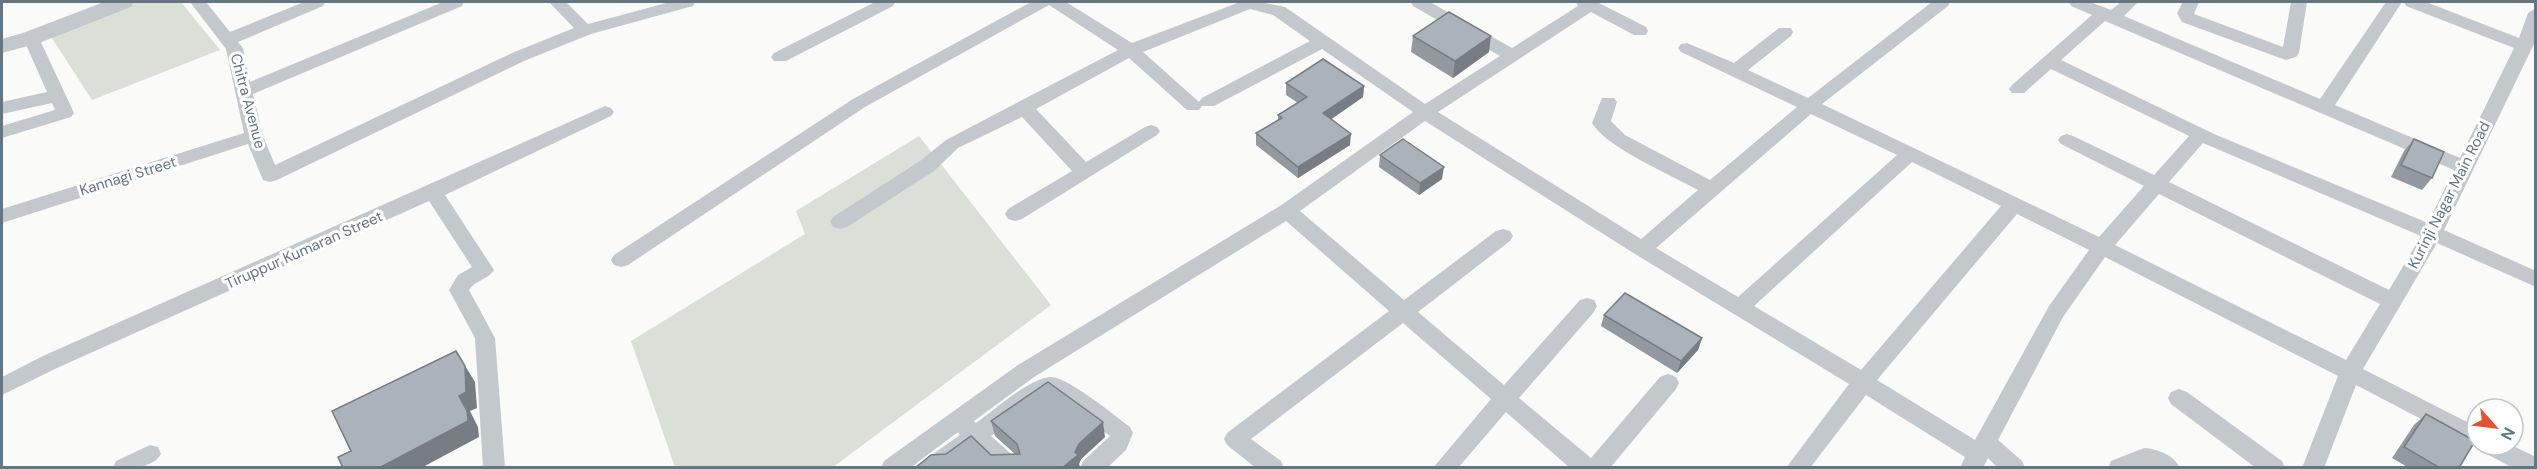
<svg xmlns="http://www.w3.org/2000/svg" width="2537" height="469" font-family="'DM Sans',sans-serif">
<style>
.green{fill:#dadfd7}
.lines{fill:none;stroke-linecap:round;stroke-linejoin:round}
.minor{fill:#c3c8cc;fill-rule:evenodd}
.tertiary{fill:#c3c8cc;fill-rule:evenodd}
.wall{fill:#929a9f}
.shaded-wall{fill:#777d82}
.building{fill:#aab3b9;stroke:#777d82;stroke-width:1.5}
.labels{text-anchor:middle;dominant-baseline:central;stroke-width:6;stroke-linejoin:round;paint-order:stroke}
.street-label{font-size:15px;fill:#657683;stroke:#fff}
</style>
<rect width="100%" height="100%" fill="#fafaf8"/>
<g class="green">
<path d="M 131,2 L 181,2 L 220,50 L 92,100 L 50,35 Z"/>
<path d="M 919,136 L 1051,305 L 833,467 L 675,467 L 631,341 L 805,234 L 796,211 Z"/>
</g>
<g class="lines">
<g class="minor">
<path d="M 190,2 L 206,2 L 230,32 L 304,2 L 325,2 L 323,6 L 238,42 L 243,48 L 250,82 L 443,2 L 464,2 L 462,6 L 253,94 L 263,136 L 275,165 L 512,53 L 574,28 L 549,2 L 566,2 L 588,24 L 670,2 L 695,2 L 693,6 L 591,34 L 524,61 L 277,180 L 270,182 L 263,180 L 248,144 L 2,223 L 2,209 L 244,133 L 226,49 Z"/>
<path d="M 875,2 L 895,2 L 893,6 L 786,61 L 774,61 L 771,57 L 774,53 Z"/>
<path d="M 1031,2 L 1066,2 L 1132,43 L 1240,2 L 1260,2 L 1285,7 L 1425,104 L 1500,56 L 1413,6 L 1411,2 L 1430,2 L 1512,48 L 1578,6 L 1576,2 L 1597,2 L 1646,27 L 1648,31 L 1646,35 L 1634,35 L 1591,12 L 1438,112 L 1641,239 L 1698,190 C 1671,175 1607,148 1592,123 L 1602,98 L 1614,98 L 1617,102 L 1611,121 L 1625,135 L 1710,180 L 1797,107 L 1681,52 L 1678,48 L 1681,44 L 1687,43 L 1734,63 L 1779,28 L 1791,28 L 1793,32 L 1791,36 L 1748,70 L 1808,98 L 1932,2 L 1950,2 L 1948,6 L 1822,104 L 2099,237 L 2144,186 L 2061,144 L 2058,140 L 2061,136 L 2067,134 L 2073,136 L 2154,175 L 2189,136 L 2051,69 L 2024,93 L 2012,93 L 2009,89 L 2012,85 L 2092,15 L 2071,6 L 2069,2 L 2090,2 L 2111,10 L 2121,2 L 2138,2 L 2124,16 L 2320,99 L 2386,2 L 2402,2 L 2335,105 L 2460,158 L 2514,48 L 2406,6 L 2404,2 L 2426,2 L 2519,38 L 2528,13 L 2536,8 L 2536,38 L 2533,46 L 2444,230 L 2536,271 L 2536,287 L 2437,243 L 2363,369 L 2477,427 L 2477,445 L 2511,445 L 2536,457 L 2536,468 L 2513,468 L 2483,452 L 2480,446 L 2469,444 L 2356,385 L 2324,468 L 2302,468 L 2338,376 L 2105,257 L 2063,317 L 1998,440 L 2022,461 L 2025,468 L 1998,468 L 1988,458 L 1983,468 L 1960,468 L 1965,457 L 1866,395 L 1810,468 L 1786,468 L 1849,384 L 1635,254 L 1425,121 L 1300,211 L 1404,300 L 1496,231 L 1503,229 L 1510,231 L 1513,236 L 1510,241 L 1418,312 L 1504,385 L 1580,300 L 1587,298 L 1594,300 L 1597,306 L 1594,312 L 1519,398 L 1591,458 L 1660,377 L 1668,374 L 1676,377 L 1679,383 L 1676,389 L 1610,468 L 1570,468 L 1506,412 L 1458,468 L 1433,468 L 1491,399 L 1403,323 L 1251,439 L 1281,461 L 1284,468 L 1256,468 L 1227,445 L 1224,439 L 1227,433 L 1389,311 L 1286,221 L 1034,377 L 974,421 L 976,423 C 995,410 1029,378 1051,377 C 1068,377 1115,416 1130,427 L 1133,433 L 1126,450 L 1107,468 L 1080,468 L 1083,461 L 1110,436 L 1051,395 L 991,436 L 1019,461 L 1022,468 L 995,468 L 975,449 L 949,468 L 920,468 L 923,461 L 960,435 L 958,432 L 910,468 L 881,468 L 884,461 L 1018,365 L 1280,206 L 1413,112 L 1322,49 L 1214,106 L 1202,106 L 1199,110 L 1187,110 L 1129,58 L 1036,109 L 1086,162 L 1145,127 L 1151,125 L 1157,127 L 1160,131 L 1157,135 L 1022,219 L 1015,221 L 1008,219 L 1005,214 L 1008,209 L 1072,171 L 1022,117 L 958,148 L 934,171 L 847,227 L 840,229 L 833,227 L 830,222 L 833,217 L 920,161 L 946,140 L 1118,50 L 1049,5 L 865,107 L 628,265 L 621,267 L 614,265 L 611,260 L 614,255 L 853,99 ZM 1250,9 L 1273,15 L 1310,41 L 1202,98 L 1199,102 L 1143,52 ZM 2105,21 L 2454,170 L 2428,223 L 2214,134 L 2061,60 ZM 1811,114 L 1897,155 L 1738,297 L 1656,248 ZM 2203,143 L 2421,236 L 2389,290 L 2169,182 ZM 1912,162 L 2001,206 L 1861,370 L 1754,306 ZM 2159,194 L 2380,304 L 2346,360 L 2115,245 ZM 2017,214 L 2089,250 L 2049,306 L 1975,440 L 1877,380 Z"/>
<path d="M 2183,2 L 2199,2 L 2194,14 L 2283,47 L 2291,2 L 2307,2 L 2299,53 L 2296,57 L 2286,60 L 2280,58 L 2182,22 L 2177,13 Z"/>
<path d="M 31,33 L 37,34 L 39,38 L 74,113 L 71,117 L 2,138 L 2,126 L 55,110 L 52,103 L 2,114 L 2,102 L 47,92 L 23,38 L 25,34 Z"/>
<path d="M 605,106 L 611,108 L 614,112 L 611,116 L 445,195 L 494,270 C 488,280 475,280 469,290 L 495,338 L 505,468 L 483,468 L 475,338 L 449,290 L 458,275 L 472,267 L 429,201 L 57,368 L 2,395 L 2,377 L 43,356 Z"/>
<path d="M 2179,389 L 2187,392 L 2282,461 L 2285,468 L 2256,468 L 2171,404 L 2168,398 L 2171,392 Z"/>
<path d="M 150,445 L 158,447 L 161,454 C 152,469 130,468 113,468 L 116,461 Z"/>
<path d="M 2144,448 C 2157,449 2174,455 2180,468 L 2108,468 L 2111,461 Z"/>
</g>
<path class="tertiary" d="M 104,2 L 134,2 L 131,7 L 39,43 L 2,53 L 2,39 L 23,33 Z"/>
</g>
<g class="wall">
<path d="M 1413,36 L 1489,52 L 1453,78 L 1411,52 Z"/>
<path d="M 1286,83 L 1364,86 L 1363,97 L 1331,119 L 1350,145 L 1298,178 L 1256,145 L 1256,133 L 1278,120 L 1278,115 L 1298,103 L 1286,95 Z"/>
<path d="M 2414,139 L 2432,178 L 2422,190 L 2391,177 L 2404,151 Z"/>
<path d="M 1380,155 L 1442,179 L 1419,195 L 1379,167 Z"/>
<path d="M 1604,315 L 1702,338 L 1698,350 L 1677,373 L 1601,326 Z"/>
<path d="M 2426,414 L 2459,468 L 2409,468 L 2392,458 L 2414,425 Z"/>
<path d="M 991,421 L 1105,437 L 1081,459 L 1079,464 L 1080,468 L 915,468 L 946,454 L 1015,454 L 995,436 Z"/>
</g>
<g class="shaded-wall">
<path d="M 1491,36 L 1489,52 L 1453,78 L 1455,61 Z"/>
<path d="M 1364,86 L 1363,97 L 1323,125 L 1323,113 Z"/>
<path d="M 1351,134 L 1350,145 L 1298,178 L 1298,167 Z"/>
<path d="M 1444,167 L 1442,179 L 1419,195 L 1420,183 Z"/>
<path d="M 1702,338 L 1698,350 L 1677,373 L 1681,361 Z"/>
<path d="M 456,351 L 475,382 L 477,408 L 470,411 L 478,427 L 479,437 L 421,468 L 379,468 Z"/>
<path d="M 1103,422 L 1105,437 L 1081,459 L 1079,464 L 1080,468 L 1062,468 L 1075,452 L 1079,444 Z"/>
</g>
<g class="building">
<path d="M 1449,12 L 1491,36 L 1455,61 L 1413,36 Z"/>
<path d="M 1323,59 L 1364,86 L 1323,113 L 1351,134 L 1298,167 L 1256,133 L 1282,118 L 1278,115 L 1307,97 L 1286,83 Z"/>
<path d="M 1403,139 L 1444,167 L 1420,183 L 1380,155 Z"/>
<path d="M 2414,139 L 2444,152 L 2432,178 L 2401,165 Z"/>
<path d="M 1625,293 L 1702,338 L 1681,361 L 1604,315 Z"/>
<path d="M 456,351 L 465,366 L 466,392 L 459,396 L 467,411 L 468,421 L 379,468 L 343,468 L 338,457 L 351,451 L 332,411 Z"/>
<path d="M 1048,382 L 1103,422 L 1079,444 L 1075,452 L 1078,455 L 1062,468 L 915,468 L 931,455 L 946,454 L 971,436 L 991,455 L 1020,454 L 1017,444 L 991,421 Z"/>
<path d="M 2426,414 L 2475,441 L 2459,468 L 2440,468 L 2404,447 Z"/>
</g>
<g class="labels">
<g class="street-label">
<text transform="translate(248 101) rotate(75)">Chitra Avenue</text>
<text transform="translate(128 176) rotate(-17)">Kannagi Street</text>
<text transform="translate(2449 195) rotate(-63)">Kurinji Nagar Main Road</text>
<text transform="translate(304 250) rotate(-24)">Tiruppur Kumaran Street</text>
</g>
</g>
<rect width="2537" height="469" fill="none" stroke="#657683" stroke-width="6"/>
<g transform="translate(2495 427) rotate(118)"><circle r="28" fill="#ffffff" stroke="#c1c8cd" stroke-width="1.5"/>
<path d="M0-4.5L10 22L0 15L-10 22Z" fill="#e4532d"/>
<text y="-9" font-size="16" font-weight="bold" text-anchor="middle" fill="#657683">N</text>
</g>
</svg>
